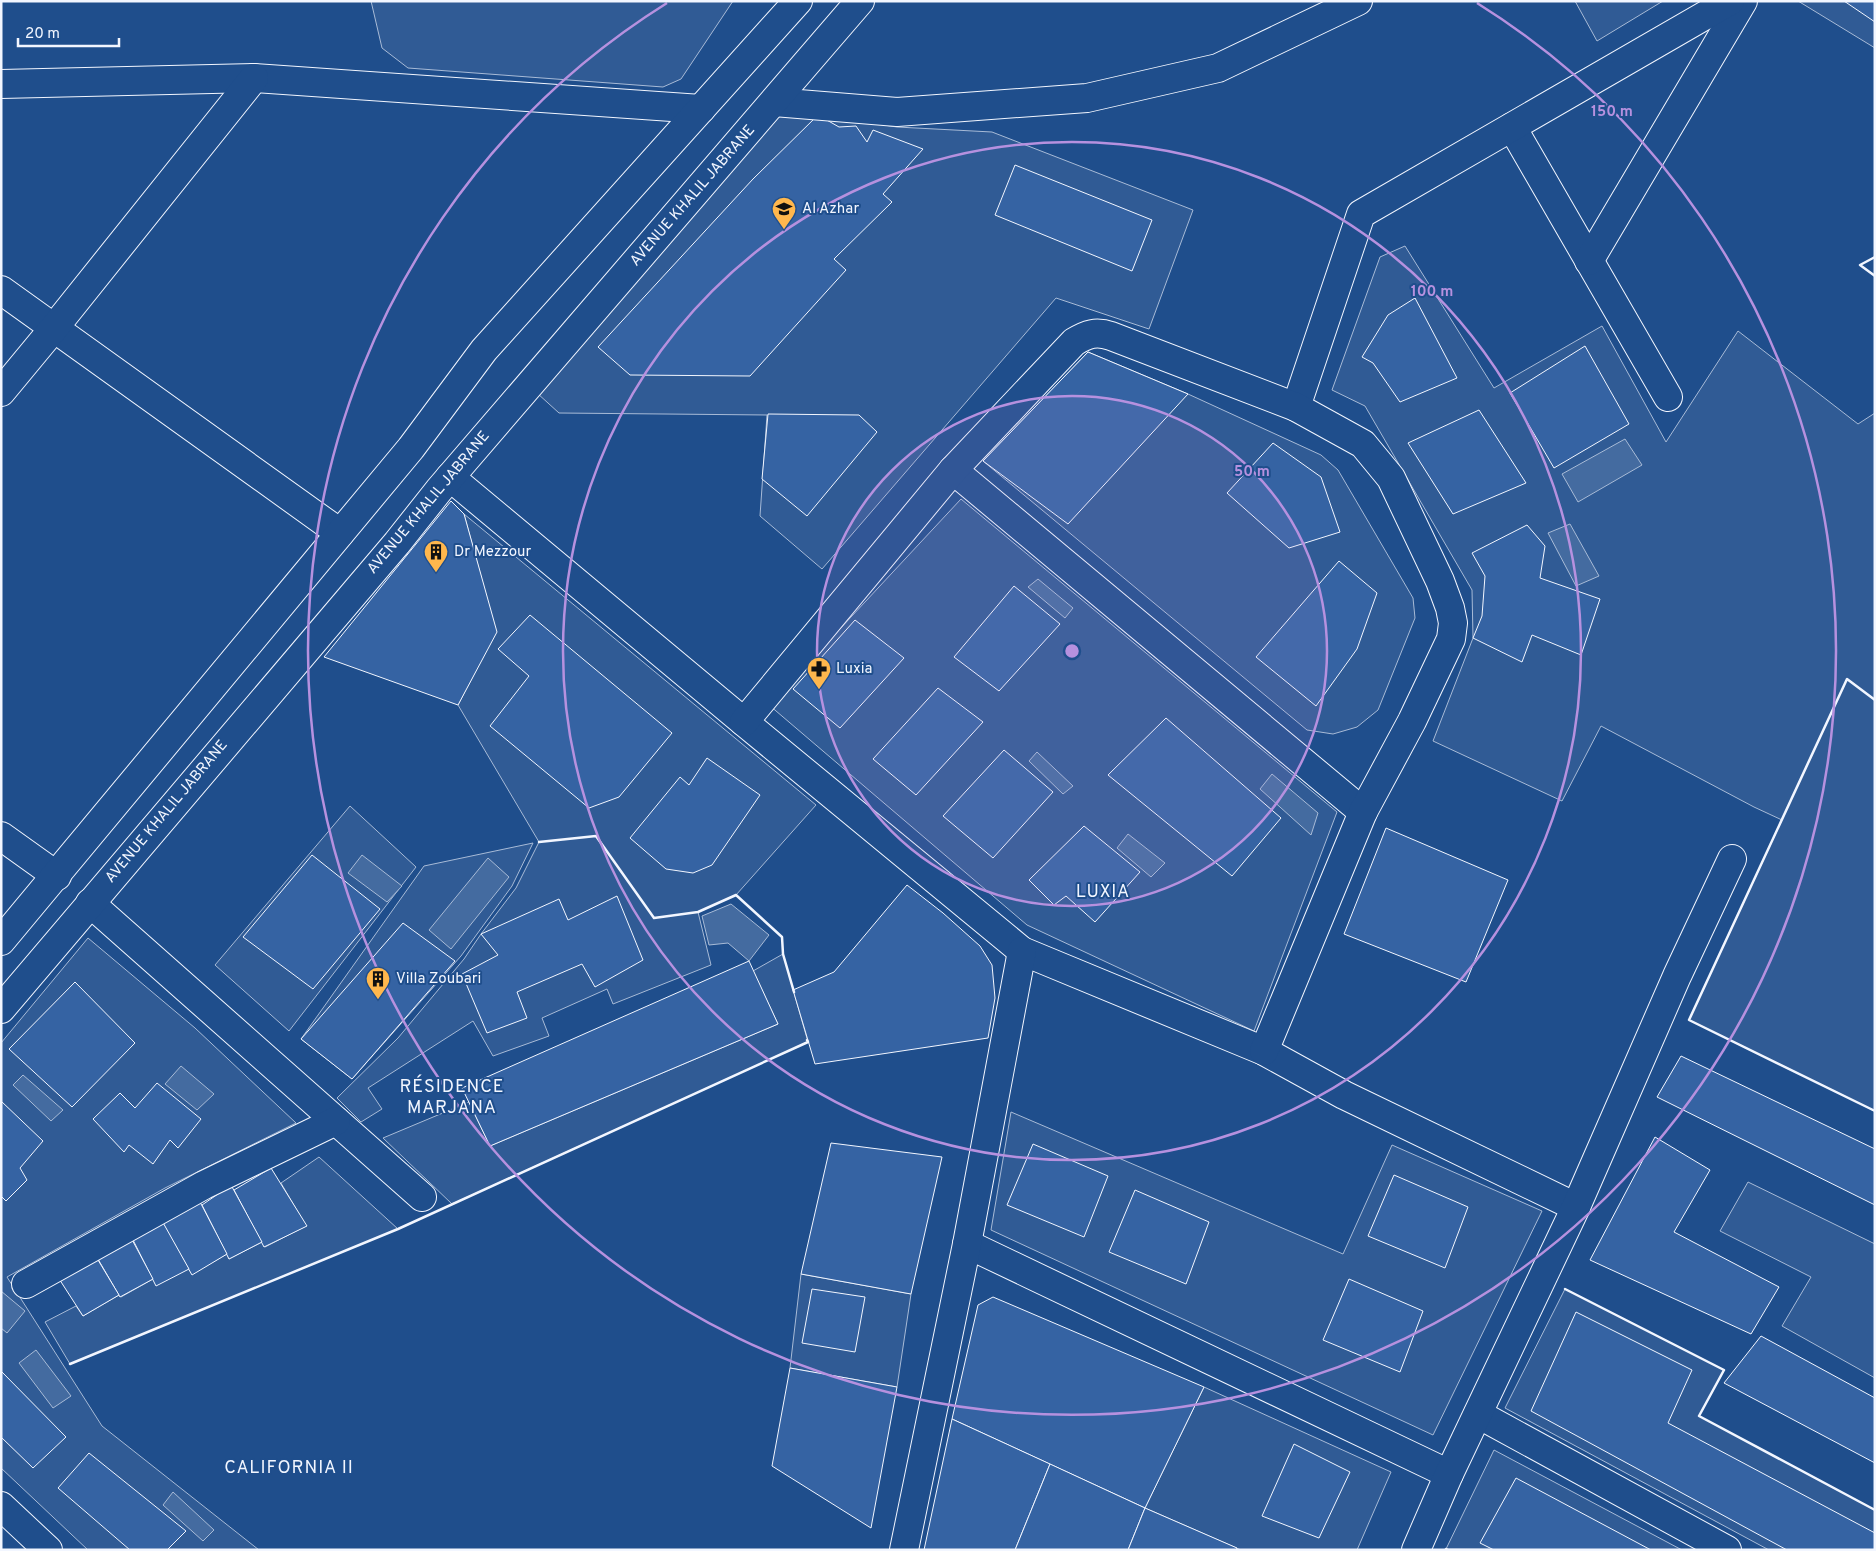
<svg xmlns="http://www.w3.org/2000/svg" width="1876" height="1551" font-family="Overpass,sans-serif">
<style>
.green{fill:#305b95;stroke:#a8bbd7}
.water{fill:#446ba0;stroke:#a8bbd7}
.building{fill:#3563a3;stroke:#f2f6ff}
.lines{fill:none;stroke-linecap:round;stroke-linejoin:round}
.street-casing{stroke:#f2f6ff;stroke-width:30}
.primary-casing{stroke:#f2f6ff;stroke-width:30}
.street{stroke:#1f4e8c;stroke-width:28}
.primary{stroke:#1f4e8c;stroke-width:28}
.wall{stroke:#f2f6ff;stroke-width:2.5}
.ring{fill:none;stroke:#b691df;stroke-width:2.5}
.labels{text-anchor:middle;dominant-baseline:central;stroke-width:4;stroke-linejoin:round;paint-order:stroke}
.street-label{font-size:15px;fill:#f2f6ff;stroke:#1f4e8c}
.poi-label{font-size:15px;fill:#f2f6ff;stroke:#1f4e8c;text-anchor:start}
.quarter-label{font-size:18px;letter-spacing:1px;fill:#f2f6ff;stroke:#1f4e8c}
.centre{fill:#b691df;stroke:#1f4e8c;stroke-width:2.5}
.ring-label{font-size:15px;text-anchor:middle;font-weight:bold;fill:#b691df;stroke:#1f4e8c;stroke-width:4;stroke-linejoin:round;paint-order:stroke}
</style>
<rect width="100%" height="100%" fill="#1f4e8c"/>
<g class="green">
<path d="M 371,1 L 733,1 L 681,79 L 663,87 L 408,68 L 382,48 Z"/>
<path d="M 1575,1 L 1663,1 L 1597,41 Z"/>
<path d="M 1798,1 L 1875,1 L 1875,48 Z"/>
<path d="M 775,115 L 818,115 L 897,127 L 992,132 L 1193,210 L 1149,329 L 1056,298 L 822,569 L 760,516 L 767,415 L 559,413 L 537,393 Z"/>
<path d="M 1405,246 L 1494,388 L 1602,326 L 1666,442 L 1738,331 L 1858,424 L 1875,413 L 1875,1111 L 1689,1020 L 1782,820 L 1754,807 L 1601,726 L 1562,801 L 1433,741 L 1473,638 L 1472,590 L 1365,406 L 1332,390 L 1380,257 Z"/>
<path d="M 1088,352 L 1188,394 L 1321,455 L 1338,470 L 1413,598 L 1415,618 L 1378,710 L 1357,727 L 1333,734 L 1307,730 L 983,461 Z"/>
<path d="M 961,499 L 1337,812 L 1254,1031 L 1027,925 L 769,705 Z"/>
<path d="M 464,514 L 816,805 L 736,895 L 698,912 L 711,965 L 613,1004 L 607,989 L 542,1018 L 549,1036 L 493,1056 L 473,1021 L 368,1088 L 382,1109 L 361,1122 L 337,1098 L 398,1038 L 464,959 L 481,934 L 516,888 L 539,842 L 458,705 L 496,632 Z"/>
<path d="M 350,806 L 416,867 L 289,1031 L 215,965 Z"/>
<path d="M 533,843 L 512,886 L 461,956 L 352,1079 L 301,1039 L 424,866 Z"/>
<path d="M 88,938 L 195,1028 L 296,1123 L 165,1188 L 7,1277 L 102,1426 L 259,1550 L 88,1550 L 1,1468 L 1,1043 Z"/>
<path d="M 783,954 L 808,1042 L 452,1204 L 383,1138 L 469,1102 L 490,1146 L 778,1024 L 753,971 Z"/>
<path d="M 1011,1112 L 1343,1254 L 1392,1145 L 1542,1211 L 1433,1435 L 991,1230 Z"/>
<path d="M 319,1157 L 398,1229 L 70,1364 L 45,1322 L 76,1306 L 83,1316 L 119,1295 L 121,1297 L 153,1279 L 189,1269 L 192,1274 L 227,1254 L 229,1259 L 262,1242 L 265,1247 L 306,1226 L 281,1183 Z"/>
<path d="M 1748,1182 L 1875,1244 L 1875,1378 L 1782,1326 L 1811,1277 L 1720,1231 Z"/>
<path d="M 801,1274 L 911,1294 L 897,1387 L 790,1368 Z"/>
<path d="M 1565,1289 L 1724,1370 L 1699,1416 L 1875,1510 L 1875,1550 L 1769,1550 L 1505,1408 Z"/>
<path d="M 1204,1387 L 1391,1472 L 1357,1550 L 1241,1550 L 1145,1508 Z"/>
<path d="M 1494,1450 L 1682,1550 L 1446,1549 Z"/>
</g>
<g class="water">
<path d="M 1625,439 L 1642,465 L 1578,502 L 1562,474 Z"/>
<path d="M 1570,524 L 1599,576 L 1576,586 L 1548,533 Z"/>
<path d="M 1038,579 L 1073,608 L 1065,618 L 1028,587 Z"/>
<path d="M 1037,752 L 1073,786 L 1063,794 L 1029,761 Z"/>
<path d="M 1272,774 L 1318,813 L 1311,835 L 1260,789 Z"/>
<path d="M 1128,834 L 1165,863 L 1151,877 L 1117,848 Z"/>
<path d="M 362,855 L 402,886 L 387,902 L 348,873 Z"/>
<path d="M 488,858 L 509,877 L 451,949 L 429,930 Z"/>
<path d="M 731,904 L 769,935 L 749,961 L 728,943 L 709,945 L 702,916 Z"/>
<path d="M 181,1066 L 214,1094 L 197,1110 L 165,1084 Z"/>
<path d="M 23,1075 L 63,1110 L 51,1121 L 13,1085 Z"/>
<path d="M 1,1291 L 25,1311 L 7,1333 L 1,1328 Z"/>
<path d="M 36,1350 L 71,1396 L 53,1408 L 19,1363 Z"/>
<path d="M 173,1492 L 214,1530 L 203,1541 L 163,1505 Z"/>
</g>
<g class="building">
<path d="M 1844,1 L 1875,1 L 1875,22 Z"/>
<path d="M 818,115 L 839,127 L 856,126 L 867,142 L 873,130 L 923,149 L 883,194 L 892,202 L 834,259 L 846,270 L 750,376 L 630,375 L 598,347 L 753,179 Z"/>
<path d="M 1015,165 L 1152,220 L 1132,271 L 995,215 Z"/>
<path d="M 1415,298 L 1457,378 L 1400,402 L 1373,363 L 1362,357 L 1388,315 Z"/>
<path d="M 1585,346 L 1629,424 L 1554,468 L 1510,393 Z"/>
<path d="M 1088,352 L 1188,394 L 1068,524 L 983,461 Z"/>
<path d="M 1479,410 L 1526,483 L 1453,514 L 1408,443 Z"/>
<path d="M 768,414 L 859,415 L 877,432 L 807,516 L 762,479 Z"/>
<path d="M 1273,443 L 1321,477 L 1340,532 L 1289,548 L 1227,493 Z"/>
<path d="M 451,501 L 464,514 L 497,632 L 458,705 L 324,657 Z"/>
<path d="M 1527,525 L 1545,546 L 1540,578 L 1600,599 L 1581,655 L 1532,635 L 1522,662 L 1473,638 L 1482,616 L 1485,576 L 1472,553 Z"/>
<path d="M 1339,561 L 1377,593 L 1357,649 L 1316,706 L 1256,657 Z"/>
<path d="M 1014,586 L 1060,624 L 999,691 L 954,657 Z"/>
<path d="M 530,615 L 672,733 L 619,797 L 589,808 L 490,726 L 529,676 L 498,649 Z"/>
<path d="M 855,620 L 904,658 L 840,728 L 793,689 Z"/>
<path d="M 938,688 L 983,722 L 916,795 L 873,759 Z"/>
<path d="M 1166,718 L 1281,818 L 1232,876 L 1108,775 Z"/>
<path d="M 1004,750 L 1053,792 L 993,858 L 943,816 Z"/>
<path d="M 707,758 L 760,795 L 712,865 L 693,873 L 666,869 L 630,838 L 680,777 L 689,785 Z"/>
<path d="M 1084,826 L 1140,872 L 1095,922 L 1066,896 L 1054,905 L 1029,880 Z"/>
<path d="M 1386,828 L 1508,880 L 1466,982 L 1344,934 Z"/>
<path d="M 312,855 L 380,909 L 313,989 L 243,937 Z"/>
<path d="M 907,885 L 943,913 L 980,946 L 992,965 L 995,998 L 988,1038 L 815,1064 L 793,990 L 834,972 Z"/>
<path d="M 617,896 L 643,960 L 595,987 L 582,964 L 517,992 L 527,1018 L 487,1033 L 462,974 L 498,955 L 481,934 L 559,899 L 568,920 Z"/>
<path d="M 403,923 L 455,961 L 352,1079 L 301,1039 Z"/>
<path d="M 749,961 L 778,1024 L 490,1146 L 462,1088 Z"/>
<path d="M 75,982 L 135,1043 L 72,1107 L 9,1049 Z"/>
<path d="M 1681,1056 L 1875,1149 L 1875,1205 L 1657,1097 Z"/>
<path d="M 157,1083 L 201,1119 L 178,1148 L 170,1140 L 153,1164 L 129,1145 L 124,1152 L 93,1119 L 120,1093 L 135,1108 Z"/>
<path d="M 1,1101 L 43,1141 L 20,1168 L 27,1180 L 6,1201 L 1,1196 Z"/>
<path d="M 1655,1137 L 1710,1170 L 1674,1232 L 1779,1287 L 1751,1334 L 1590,1260 Z"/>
<path d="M 831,1143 L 942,1157 L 911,1294 L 801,1274 Z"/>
<path d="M 1033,1144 L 1108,1176 L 1084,1237 L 1007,1205 Z"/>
<path d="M 271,1168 L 307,1226 L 264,1247 L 234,1190 Z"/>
<path d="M 1394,1175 L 1468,1207 L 1445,1268 L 1368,1236 Z"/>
<path d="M 231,1185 L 262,1242 L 229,1259 L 202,1205 Z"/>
<path d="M 1135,1190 L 1209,1222 L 1186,1284 L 1109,1252 Z"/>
<path d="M 199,1200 L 227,1254 L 192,1275 L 162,1222 Z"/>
<path d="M 161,1219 L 189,1269 L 156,1286 L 131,1236 Z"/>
<path d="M 128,1232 L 153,1279 L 120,1297 L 95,1254 Z"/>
<path d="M 92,1250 L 119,1295 L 83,1316 L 54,1271 Z"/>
<path d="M 1349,1279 L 1423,1311 L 1400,1372 L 1323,1340 Z"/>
<path d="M 812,1289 L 865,1297 L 855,1352 L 802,1343 Z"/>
<path d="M 993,1297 L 1204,1387 L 1145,1508 L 952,1419 L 978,1305 Z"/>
<path d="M 1576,1312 L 1692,1370 L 1668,1423 L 1875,1533 L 1875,1550 L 1787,1550 L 1531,1411 Z"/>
<path d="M 1761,1336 L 1875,1398 L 1875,1463 L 1724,1383 Z"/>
<path d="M 790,1368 L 897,1387 L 871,1528 L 772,1466 Z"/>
<path d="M 1,1371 L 66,1437 L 33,1468 L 1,1437 Z"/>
<path d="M 952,1419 L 1050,1464 L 1015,1550 L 924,1550 Z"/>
<path d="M 1294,1444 L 1350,1472 L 1319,1538 L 1262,1516 Z"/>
<path d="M 89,1453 L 186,1531 L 167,1550 L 130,1550 L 58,1488 Z"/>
<path d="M 1050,1464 L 1145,1508 L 1128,1550 L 1015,1550 Z"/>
<path d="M 1516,1478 L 1651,1550 L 1494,1550 L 1480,1543 Z"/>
<path d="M 1145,1508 L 1237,1548 L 1236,1550 L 1128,1550 Z"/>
</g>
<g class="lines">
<defs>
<g id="street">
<path d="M 1,84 L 254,78 L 701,109"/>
<path d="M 774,102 L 897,112 L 1087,98 L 1218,68 L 1358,1"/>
<path d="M 1512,127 L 1668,397"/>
<path d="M 1589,261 L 1743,1"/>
<path d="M 1,290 L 340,533"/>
<path d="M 1,392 L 54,328 L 254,78"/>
<path d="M 1296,407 L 1361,214 L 1730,1"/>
<path d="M 953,470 L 1363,812"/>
<path d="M 450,477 L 744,722 L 1022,951 L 1264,1051 L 1344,1095 L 1576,1207"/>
<path d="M 744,722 L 953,470 L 1074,342 C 1087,334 1096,331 1111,336 L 1296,407 L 1363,444 L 1391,478 L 1440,581 L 1450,608 L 1453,623 L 1451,639 L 1412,721 L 1363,812 L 1264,1051"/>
<path d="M 1,836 L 57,876"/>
<path d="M 90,903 L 422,1197"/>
<path d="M 967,1244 L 1449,1474"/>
<path d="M 26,1284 L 204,1185 L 336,1121"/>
<path d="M 1478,1414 L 1727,1550"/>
<path d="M 1,1506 L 48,1550"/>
<path d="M 904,1550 L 967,1244 L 1022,951"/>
<path d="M 1416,1550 L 1449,1474 L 1576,1207 L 1677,976 L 1732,859"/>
</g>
<g id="primary">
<path d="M 1,941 L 411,448 L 484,350 L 798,1"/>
<path d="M 1,1009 L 397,543 L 439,490 L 860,1"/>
</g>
</defs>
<use href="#street" class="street-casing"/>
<use href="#primary" class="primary-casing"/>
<use href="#street" class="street"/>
<use href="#primary" class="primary"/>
<g class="wall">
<path d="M 1875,257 L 1860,265 L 1875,276"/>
<path d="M 1875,700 L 1847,679 L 1689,1020 L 1875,1111"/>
<path d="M 539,842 L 596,836 L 654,918 L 698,912 L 736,895 L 782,937 L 783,954 L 794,992"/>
<path d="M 1565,1289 L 1724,1370 L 1699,1416 L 1875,1510"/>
<path d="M 70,1364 L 398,1229 L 808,1042 L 807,1040"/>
<path d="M 1446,1549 L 1448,1550"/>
</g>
</g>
<circle cx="1072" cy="651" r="255" fill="#b691df" fill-opacity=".12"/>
<g class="ring">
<circle cx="1072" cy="651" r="255"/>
<circle cx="1072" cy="651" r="509"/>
<path d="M1477 3A764 764 0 1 1 667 3"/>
</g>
<defs>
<symbol id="school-pin" viewBox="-11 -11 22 30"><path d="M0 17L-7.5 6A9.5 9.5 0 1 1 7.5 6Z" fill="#ffb74d" stroke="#1f4e8c"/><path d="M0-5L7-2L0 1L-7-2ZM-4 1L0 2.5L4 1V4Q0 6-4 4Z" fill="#111"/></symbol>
<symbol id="building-pin" viewBox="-11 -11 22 30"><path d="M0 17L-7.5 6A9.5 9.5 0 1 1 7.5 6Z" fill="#ffb74d" stroke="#1f4e8c"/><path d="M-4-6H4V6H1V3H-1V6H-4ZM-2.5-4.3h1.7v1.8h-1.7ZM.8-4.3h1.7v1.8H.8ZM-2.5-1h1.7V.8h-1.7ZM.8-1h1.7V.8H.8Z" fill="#111"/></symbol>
<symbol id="pharmacy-pin" viewBox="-11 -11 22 30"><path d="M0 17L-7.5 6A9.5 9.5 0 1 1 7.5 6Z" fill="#ffb74d" stroke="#1f4e8c"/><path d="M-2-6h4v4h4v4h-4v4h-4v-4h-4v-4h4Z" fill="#111"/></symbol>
</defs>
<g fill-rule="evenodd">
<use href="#school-pin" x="770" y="195" width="28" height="38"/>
<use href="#building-pin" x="422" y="538" width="28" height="38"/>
<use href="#pharmacy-pin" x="805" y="655" width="28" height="38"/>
<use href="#building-pin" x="364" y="965" width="28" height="38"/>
</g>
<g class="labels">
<g class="street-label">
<text transform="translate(693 196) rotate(-49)">AVENUE KHALIL JABRANE</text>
<text transform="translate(429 503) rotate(-50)">AVENUE KHALIL JABRANE</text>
<text transform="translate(167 812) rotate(-50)">AVENUE KHALIL JABRANE</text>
</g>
<g class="poi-label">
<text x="802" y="209">Al Azhar</text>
<text x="454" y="552">Dr Mezzour</text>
<text x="836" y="669">Luxia</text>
<text x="396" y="979">Villa Zoubari</text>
</g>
<g class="quarter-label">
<text x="1103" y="892">LUXIA</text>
<text x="452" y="1087">RÉSIDENCE<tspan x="452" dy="21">MARJANA</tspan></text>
<text x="289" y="1468">CALIFORNIA II</text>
</g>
</g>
<circle cx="1072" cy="651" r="8" class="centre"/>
<g class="ring-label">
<text x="1612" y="116">150 m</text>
<text x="1432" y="296">100 m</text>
<text x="1252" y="476">50 m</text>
</g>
<rect width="1876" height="1551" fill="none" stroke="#f2f6ff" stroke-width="5"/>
<path d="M18 38v8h101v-8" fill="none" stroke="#f2f6ff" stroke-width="2.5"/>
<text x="25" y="38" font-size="15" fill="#f2f6ff" stroke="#1f4e8c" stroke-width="4" paint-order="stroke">20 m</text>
</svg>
